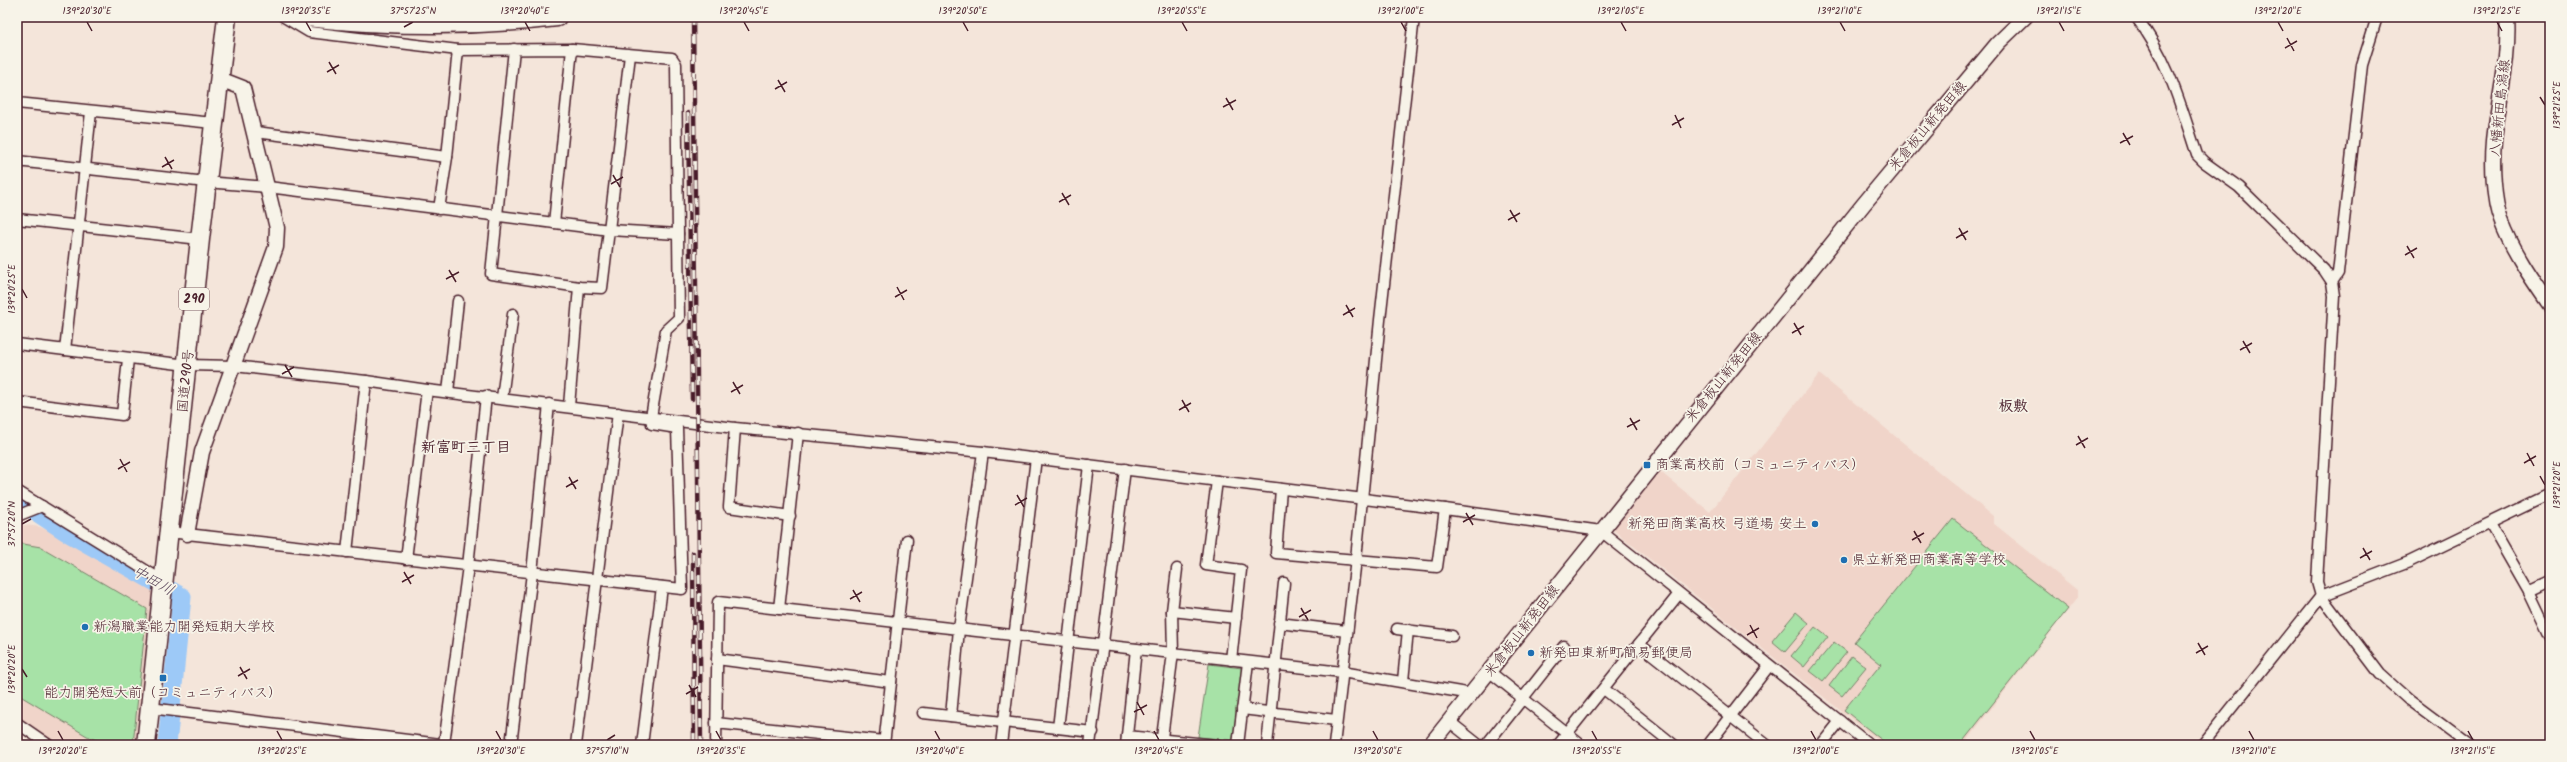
<svg xmlns="http://www.w3.org/2000/svg" width="2567" height="762" font-family="Kalam,'Klee One',sans-serif">
<style>
.built{fill:#f0d4c9}
.green{fill:#a7e2a7;stroke:#788069}
.lines{fill:none;stroke-linecap:round;stroke-linejoin:round}
.river{stroke:#9dc9f7;stroke-width:19}
.street-casing{stroke:#4a1f2b;stroke-width:13}
.secondary-casing{stroke:#4a1f2b;stroke-width:17}
.highway-casing{stroke:#4a1f2b;stroke-width:21}
.street{stroke:#f7f3e8;stroke-width:10}
.secondary{stroke:#f7f3e8;stroke-width:14}
.highway{stroke:#f7f3e8;stroke-width:18}
.rail-casing{stroke:#4a1f2b;stroke-width:4.5}
.rail{stroke:#f7f3e8;stroke-width:3;stroke-dasharray:9;stroke-linecap:butt}
.ticks{fill:none;stroke:#4a1f2b;stroke-width:1.5}
.poi-dot{fill:#1f6fb2;stroke:#f7f3e8;stroke-width:1.5}
.labels{text-anchor:middle;dominant-baseline:central;stroke-width:3.5;stroke-linejoin:round;paint-order:stroke}
.shield{fill:#f7f3e8;stroke:#7e5f64;stroke-width:1}
.shield-label{font-size:13px;font-weight:bold;fill:#4a1f2b}
.street-label{font-size:14px;fill:#4a1f2b;stroke:#f7f3e8}
.poi-label{font-size:14px;fill:#4a1f2b;stroke:#f7f3e8;text-anchor:start}
.neighbourhood-label{font-size:15px;font-weight:bold;fill:#4a1f2b;stroke:#f7f3e8}
.water-label{font-size:15px;font-style:italic;fill:#5f4a5e;stroke:#f7f3e8}
.neatline{fill:none;stroke:#4a1f2b;stroke-width:1.5}
.ticks-label{font-size:10px;text-anchor:middle;fill:#4a1f2b}
</style>
<rect width="100%" height="100%" fill="#f4e5da"/>
<filter id="ink" filterUnits="userSpaceOnUse"><feTurbulence type="fractalNoise" baseFrequency=".025" numOctaves="2"/><feDisplacementMap in="SourceGraphic" scale="8" xChannelSelector="R" yChannelSelector="G"/><feConvolveMatrix kernelMatrix="1 2 1 2 8 2 1 2 1" color-interpolation-filters="sRGB"/></filter>
<g filter="url(#ink)">
<g class="built">
<path d="M 1819,374 L 1993,516 L 1993,523 L 2077,590 L 2077,598 L 1963,745 L 1884,745 L 1612,529 L 1658,470 L 1710,512 Z"/>
<path d="M 17,524 L 40,527 L 52,532 L 157,591 L 138,745 L 102,745 L 82,739 L 80,745 L 59,745 L 17,716 Z"/>
</g>
<g class="green">
<path d="M 1953,519 L 2068,609 L 1960,745 L 1888,745 L 1844,710 L 1881,664 L 1854,642 Z"/>
<path d="M 17,543 L 41,547 L 147,609 L 133,745 L 107,745 L 87,736 L 17,694 Z"/>
<path d="M 1796,612 L 1809,623 L 1785,652 L 1772,641 Z"/>
<path d="M 1815,627 L 1828,637 L 1804,667 L 1791,656 Z"/>
<path d="M 1834,642 L 1847,652 L 1823,681 L 1810,671 Z"/>
<path d="M 1852,656 L 1866,667 L 1842,696 L 1829,686 Z"/>
<path d="M 1209,664 L 1242,668 L 1233,740 L 1198,737 Z"/>
</g>
<g class="lines">
<path class="river" d="M 17,499 L 67,532 L 182,597 L 167,745"/>
<defs>
<g id="street">
<path d="M 284,17 L 309,32 L 458,50 L 572,49 L 672,58 L 676,64 L 678,234"/>
<path d="M 2136,17 C 2168,58 2181,106 2197,155 L 2204,162 L 2239,187 L 2324,270 L 2332,282 L 2334,296 L 2317,582 L 2321,596 L 2380,674 L 2410,701 L 2469,745"/>
<path d="M 514,49 L 491,274 L 579,287 L 602,288 L 630,55"/>
<path d="M 17,103 L 213,123"/>
<path d="M 256,132 L 447,157"/>
<path d="M 17,161 L 206,182 L 268,187 L 610,230 L 678,234 L 679,318 L 666,330 L 651,417 L 652,424 L 677,428 L 682,589 L 169,532"/>
<path d="M 439,209 L 447,157 L 458,50"/>
<path d="M 17,219 L 200,239"/>
<path d="M 554,223 L 572,49"/>
<path d="M 2332,282 L 2338,273 L 2362,65 L 2377,17"/>
<path d="M 17,344 L 187,365 L 234,366 L 366,381 L 427,390 L 735,428 L 983,452 L 1445,509 L 1601,531 L 1870,745"/>
<path d="M 65,350 L 91,112"/>
<path d="M 448,392 L 458,301"/>
<path d="M 502,398 L 513,314"/>
<path d="M 17,402 L 122,415 L 128,359"/>
<path d="M 569,406 L 579,287"/>
<path d="M 735,428 L 729,507 L 790,516"/>
<path d="M 1217,481 L 1206,565 L 1241,570 L 1231,660"/>
<path d="M 1281,489 L 1276,553 L 1437,567 L 1445,509"/>
<path d="M 17,491 L 163,581"/>
<path d="M 17,516 L 42,506"/>
<path d="M 2490,524 L 2529,592 L 2550,636"/>
<path d="M 347,552 L 366,381"/>
<path d="M 406,559 L 427,390"/>
<path d="M 2529,592 L 2550,582"/>
<path d="M 779,609 L 798,433"/>
<path d="M 1172,611 L 1236,618"/>
<path d="M 1279,623 L 1346,631"/>
<path d="M 1397,629 L 1452,636"/>
<path d="M 1639,644 L 1767,745"/>
<path d="M 717,659 L 891,682"/>
<path d="M 1490,672 L 1581,745"/>
<path d="M 1403,681 L 1408,630"/>
<path d="M 1604,689 L 1674,745"/>
<path d="M 150,708 L 448,745"/>
<path d="M 1242,709 L 1336,720"/>
<path d="M 923,713 L 1093,732"/>
<path d="M 951,716 L 959,629 L 983,452"/>
<path d="M 1450,722 L 1479,745"/>
<path d="M 17,723 L 49,745"/>
<path d="M 716,723 L 884,741"/>
<path d="M 1058,728 L 1089,465"/>
<path d="M 1127,736 L 1216,745"/>
<path d="M 444,744 L 468,566 L 486,396"/>
<path d="M 511,745 L 532,573 L 549,404"/>
<path d="M 576,745 L 618,413"/>
<path d="M 642,745 L 662,587"/>
<path d="M 716,745 L 718,602 L 1342,672 L 1472,694"/>
<path d="M 884,745 L 907,540"/>
<path d="M 1001,745 L 1036,458"/>
<path d="M 1090,745 L 1125,469"/>
<path d="M 1126,745 L 1136,649"/>
<path d="M 1161,745 L 1173,653 L 1172,611 L 1177,569"/>
<path d="M 1238,745 L 1248,662"/>
<path d="M 1267,745 L 1284,583"/>
<path d="M 1334,745 L 1356,559 L 1380,320 L 1414,17"/>
<path d="M 1486,745 L 1564,646"/>
<path d="M 1558,745 L 1678,595"/>
<path d="M 1708,745 L 1769,666"/>
<path d="M 1821,745 L 1840,721"/>
<path d="M 2202,745 L 2321,596 L 2409,562 L 2550,494"/>
</g>
<g id="secondary">
<path d="M 2507,17 C 2510,59 2498,100 2494,141 C 2492,162 2493,201 2501,220 C 2512,250 2532,279 2550,305"/>
<path d="M 187,534 L 202,452 L 276,247 L 277,228 L 243,88 L 220,79"/>
<path d="M 1430,745 L 1863,205 L 1998,43 L 2025,17"/>
</g>
<g id="highway">
<path d="M 306,17 C 390,26 473,27 557,17"/>
<path d="M 146,745 L 200,239 L 227,17"/>
</g>
</defs>
<use href="#street" class="street-casing"/>
<use href="#secondary" class="secondary-casing"/>
<use href="#highway" class="highway-casing"/>
<use href="#street" class="street"/>
<use href="#secondary" class="secondary"/>
<use href="#highway" class="highway"/>
<defs>
<g id="rail">
<path d="M 693,17 L 701,745"/>
<path d="M 688,113 L 692,399"/>
<path d="M 693,553 L 694,745"/>
</g>
</defs>
<use href="#rail" class="rail-casing"/>
<use href="#rail" class="rail"/>
</g>
</g>
<path class="ticks" d="M 87,22 L 92,31M 306,22 L 311,31M 525,22 L 530,31M 744,22 L 749,31M 963,22 L 968,31M 1182,22 L 1187,31M 1401,22 L 1406,31M 1621,22 L 1626,31M 1840,22 L 1845,31M 2059,22 L 2064,31M 2278,22 L 2283,31M 2497,22 L 2502,31M 404,27 L 413,22M 2287,38 L 2294,51M 2285,48 L 2297,41M 329,62 L 336,74M 327,72 L 339,65M 778,80 L 785,92M 775,89 L 787,82M 2540,97 L 2545,105M 1226,98 L 1233,110M 1223,107 L 1236,100M 1675,115 L 1681,128M 1672,125 L 1684,118M 2123,133 L 2130,145M 2120,143 L 2133,136M 165,157 L 172,169M 162,167 L 174,160M 613,175 L 620,187M 611,184 L 623,177M 1062,193 L 1069,205M 1059,202 L 1071,195M 1510,210 L 1517,222M 1508,220 L 1520,213M 1959,228 L 1966,240M 1956,238 L 1968,231M 2407,246 L 2414,258M 2405,255 L 2417,248M 449,270 L 456,282M 446,279 L 459,272M 897,287 L 904,300M 22,289 L 27,298M 895,297 L 907,290M 1346,305 L 1353,317M 1343,315 L 1355,308M 1794,323 L 1801,335M 1792,333 L 1804,326M 2243,341 L 2250,353M 2240,350 L 2252,343M 285,365 L 292,377M 282,374 L 294,367M 733,382 L 740,394M 731,392 L 743,385M 1182,400 L 1189,412M 1179,410 L 1191,403M 1630,418 L 1637,430M 1627,427 L 1640,420M 2078,436 L 2085,448M 2076,445 L 2088,438M 2527,453 L 2534,466M 120,459 L 127,472M 2524,463 L 2536,456M 118,469 L 130,462M 2540,476 L 2545,485M 569,477 L 576,489M 566,487 L 578,480M 1017,495 L 1024,507M 1015,505 L 1027,498M 1466,513 L 1473,525M 1463,522 L 1475,515M 22,524 L 31,519M 1914,531 L 1921,543M 1912,540 L 1924,533M 2363,548 L 2370,560M 2360,558 L 2372,551M 404,572 L 411,584M 402,582 L 414,575M 853,590 L 860,602M 850,599 L 862,592M 1301,608 L 1308,620M 1299,617 L 1311,610M 1750,625 L 1757,638M 1747,635 L 1759,628M 2198,643 L 2205,655M 2196,653 L 2208,646M 240,667 L 247,679M 22,669 L 27,677M 238,676 L 250,669M 689,685 L 696,697M 686,694 L 698,687M 1137,702 L 1144,715M 1134,712 L 1147,705M 58,731 L 63,740M 277,731 L 282,740M 496,731 L 501,740M 716,731 L 721,740M 935,731 L 940,740M 1154,731 L 1159,740M 1373,731 L 1378,740M 1592,731 L 1597,740M 1811,731 L 1816,740M 2030,731 L 2035,740M 2249,731 L 2254,740M 2468,731 L 2473,740M 607,740 L 615,735"/>
<g class="poi-dot">
<rect x="1643" y="461" width="8" height="8" rx="2"/>
<circle cx="1815" cy="524" r="4"/>
<circle cx="1844" cy="560" r="4"/>
<circle cx="85" cy="627" r="4"/>
<circle cx="1531" cy="653" r="4"/>
<rect x="159" y="674" width="8" height="8" rx="2"/>
</g>
<g class="labels">
<rect class="shield" x="179" y="288" width="30" height="22" rx="3"/>
<g class="shield-label">
<text x="194" y="299">290</text>
</g>
<g class="street-label">
<text transform="translate(2500 108) rotate(-84)">八幡新田島潟線</text>
<text transform="translate(1928 126) rotate(-50)">米倉板山新発田線</text>
<text transform="translate(1724 377) rotate(-51)">米倉板山新発田線</text>
<text transform="translate(186 381) rotate(-84)">国道290号</text>
<text transform="translate(1522 631) rotate(-52)">米倉板山新発田線</text>
</g>
<g class="poi-label">
<text x="1655" y="465">商業高校前（コミュニティバス）</text>
<text x="1807" y="524" text-anchor="end">新発田商業高校 弓道場 安土</text>
<text x="1852" y="560">県立新発田商業高等学校</text>
<text x="93" y="627">新潟職業能力開発短期大学校</text>
<text x="1539" y="653">新発田東新町簡易郵便局</text>
<text x="163" y="693" text-anchor="middle">能力開発短大前（コミュニティバス）</text>
</g>
<g class="neighbourhood-label">
<text x="2013" y="407">板敷</text>
<text x="466" y="448">新富町三丁目</text>
</g>
<g class="water-label">
<text transform="translate(153 581) rotate(30)">中田川</text>
</g>
</g>
<rect width="2567" height="762" fill="none" stroke="#f7f3e8" stroke-width="44"/>
<rect x="22" y="22" width="2523" height="718" class="neatline"/>
<g class="ticks-label">
<text x="87" y="14">139°20'30"E</text>
<text x="306" y="14">139°20'35"E</text>
<text x="413" y="14">37°57'25"N</text>
<text x="525" y="14">139°20'40"E</text>
<text x="744" y="14">139°20'45"E</text>
<text x="963" y="14">139°20'50"E</text>
<text x="1182" y="14">139°20'55"E</text>
<text x="1401" y="14">139°21'00"E</text>
<text x="1621" y="14">139°21'05"E</text>
<text x="1840" y="14">139°21'10"E</text>
<text x="2059" y="14">139°21'15"E</text>
<text x="2278" y="14">139°21'20"E</text>
<text x="2497" y="14">139°21'25"E</text>
<text transform="translate(2556 105) rotate(-90)" y="4">139°21'25"E</text>
<text transform="translate(11 289) rotate(-90)" y="4">139°20'25"E</text>
<text transform="translate(2556 485) rotate(-90)" y="4">139°21'20"E</text>
<text transform="translate(11 524) rotate(-90)" y="4">37°57'20"N</text>
<text transform="translate(11 669) rotate(-90)" y="4">139°20'20"E</text>
<text x="63" y="754">139°20'20"E</text>
<text x="282" y="754">139°20'25"E</text>
<text x="501" y="754">139°20'30"E</text>
<text x="607" y="754">37°57'10"N</text>
<text x="721" y="754">139°20'35"E</text>
<text x="940" y="754">139°20'40"E</text>
<text x="1159" y="754">139°20'45"E</text>
<text x="1378" y="754">139°20'50"E</text>
<text x="1597" y="754">139°20'55"E</text>
<text x="1816" y="754">139°21'00"E</text>
<text x="2035" y="754">139°21'05"E</text>
<text x="2254" y="754">139°21'10"E</text>
<text x="2473" y="754">139°21'15"E</text>
</g>
</svg>
